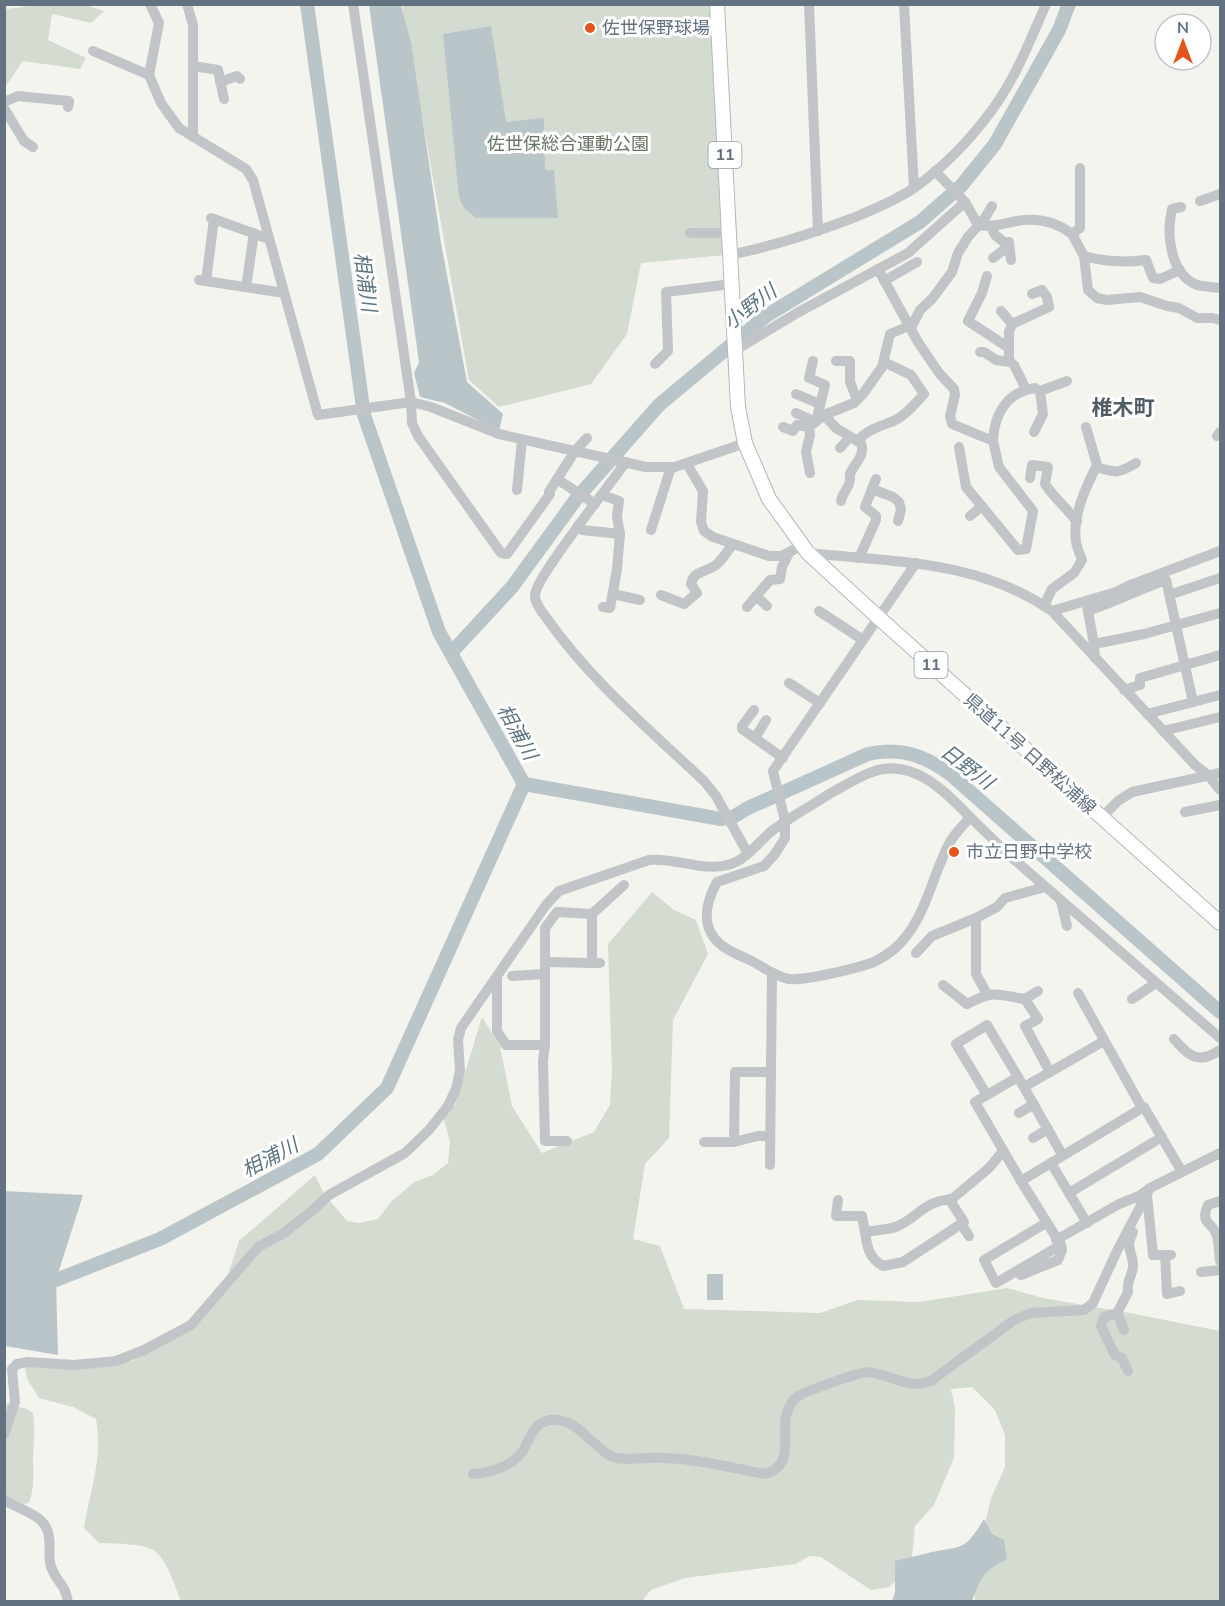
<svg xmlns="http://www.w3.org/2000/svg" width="1225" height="1606" font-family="'Nunito Sans','Noto Sans JP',sans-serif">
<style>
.green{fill:#d4dbd0}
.water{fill:#bac5ca}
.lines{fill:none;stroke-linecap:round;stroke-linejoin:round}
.river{stroke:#bac5ca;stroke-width:14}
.major-casing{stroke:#b4b8bc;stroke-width:16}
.minor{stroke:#c1c5c8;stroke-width:10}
.major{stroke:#fff;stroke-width:14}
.poi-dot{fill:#e4541f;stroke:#fff;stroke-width:2}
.labels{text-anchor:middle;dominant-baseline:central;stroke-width:6;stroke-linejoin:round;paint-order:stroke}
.shield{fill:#fff;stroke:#919ca7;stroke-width:1.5}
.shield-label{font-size:16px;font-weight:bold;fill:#627281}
.poi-label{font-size:18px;fill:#627281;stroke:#fff;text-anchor:start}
.park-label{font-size:18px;fill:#657861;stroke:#fff}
.street-label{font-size:18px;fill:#627281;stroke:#fff}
.water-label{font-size:20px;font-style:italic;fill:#5e757f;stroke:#fff}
.quarter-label{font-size:21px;font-weight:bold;fill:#505c66;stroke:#fff}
</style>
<rect width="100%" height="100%" fill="#f4f4ef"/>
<g class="green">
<path d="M 83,4 L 104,11 L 91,23 L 52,14 L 48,40 L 86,58 L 80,69 L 23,61 L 5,87 L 5,9 L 25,7 L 25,5 Z"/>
<path d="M 402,5 L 710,5 L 725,255 L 641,263 L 627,334 L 591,384 L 499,407 L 469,380 Z"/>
<path d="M 652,892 L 674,910 L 696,920 L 708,954 L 673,1020 L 669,1138 L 645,1164 L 633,1239 L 660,1246 L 684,1309 L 820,1313 L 858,1300 L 919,1302 L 1007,1288 L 1043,1298 L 1135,1314 L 1220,1331 L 1220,1601 L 975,1601 L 974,1573 L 991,1498 L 1005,1467 L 1005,1435 L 995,1410 L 972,1387 L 951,1389 L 955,1408 L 954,1458 L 934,1505 L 915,1526 L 911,1567 L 889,1587 L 871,1590 L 821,1557 L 809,1556 L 796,1564 L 685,1578 L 651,1590 L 642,1601 L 181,1601 C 174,1585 169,1564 155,1551 C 145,1543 112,1544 99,1543 L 84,1528 C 90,1489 103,1460 96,1419 L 73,1407 L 39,1398 L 27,1379 L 25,1366 L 100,1367 L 132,1361 L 176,1336 L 225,1284 L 239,1241 L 315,1175 L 324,1194 L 347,1221 L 359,1223 L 378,1219 L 391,1202 L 414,1182 L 433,1175 L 448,1163 L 450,1142 L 442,1113 L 455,1105 L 482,1017 L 500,1046 L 512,1106 L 542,1153 L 594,1132 L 610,1105 L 612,1072 L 608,944 Z"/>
<path d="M 6,1403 L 27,1409 L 33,1413 C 35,1428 34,1441 33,1456 C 33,1472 35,1488 29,1503 L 5,1507 L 4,1405 Z"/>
</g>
<g class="water">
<path d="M 369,5 L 401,5 L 411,43 L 441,243 L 467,382 L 503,414 L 499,431 L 445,403 L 420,397 L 414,373 L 419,362 Z"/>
<path d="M 491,26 L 506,122 L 544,118 L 545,170 L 554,170 L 558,218 L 476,218 L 464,208 L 459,197 L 443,34 Z"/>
<path d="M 4,1191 L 83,1195 L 56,1280 L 58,1355 L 5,1346 Z"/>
<rect x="707" y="1274" width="16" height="26"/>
<path d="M 984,1519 L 992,1534 L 1004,1540 L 1007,1559 C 982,1572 982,1576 972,1601 L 892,1601 L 895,1592 L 895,1561 C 907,1558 920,1555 932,1552 C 964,1546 965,1550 984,1519 Z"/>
</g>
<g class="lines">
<g class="river">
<path d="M 451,653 L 512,587 L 577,498 L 659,405 L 766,316 L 920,222 L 961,186 L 995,144 L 1059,30 L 1069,4"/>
<path d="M 524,784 L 721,819 L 733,817 L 748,808 L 868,754 C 900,747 924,755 950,774 L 1220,1012"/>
<path d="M 56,1280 L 160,1239 L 318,1154 L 387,1088 L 524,784 L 439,632 L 364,415 L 307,4"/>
</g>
<defs>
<path id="major" d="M 717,4 L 738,407 L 745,443 L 769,499 L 808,553 L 879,618 L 1220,923"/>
</defs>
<use href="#major" class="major-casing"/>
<g class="minor">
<path d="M 150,4 L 159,23 L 149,75 L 161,103 L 179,128 L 246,169 L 253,180 L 318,415 L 411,402 L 431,407 L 499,434 L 646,467 L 675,467 L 745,443"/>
<path d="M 187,4 L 193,25 L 193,137"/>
<path d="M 353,4 L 411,402 L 412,423 L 418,436 L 501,553 L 507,554 L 550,494 L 549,492 L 575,451 L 587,438"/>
<path d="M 809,4 L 818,231"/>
<path d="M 904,4 L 914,188"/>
<path d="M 93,51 L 149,75"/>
<path d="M 193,66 L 218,70 L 224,99"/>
<path d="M 220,82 L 237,76 L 240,79"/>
<path d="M 4,102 L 18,96 L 69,101 L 68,107"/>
<path d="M 4,108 L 24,141 L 33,147"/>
<path d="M 935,171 L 965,202 L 978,225 C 993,227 998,225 1012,222 C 1034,217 1055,221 1072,234 L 1080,228 L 1080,168"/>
<path d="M 1200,201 L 1220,194"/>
<path d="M 1181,207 L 1172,209 C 1166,234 1170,274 1197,285 C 1204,287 1213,287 1220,288"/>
<path d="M 211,218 L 269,239"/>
<path d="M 991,227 L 995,235 L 1005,243 L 1005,249 L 993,258"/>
<path d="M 690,233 L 729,233"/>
<path d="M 1072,234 L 1084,256 L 1088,290 L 1097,298 L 1107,300 L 1140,297 L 1167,306 L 1179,308 L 1197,318 L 1212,318 L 1220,320"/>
<path d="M 1009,242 L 1011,260"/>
<path d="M 730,255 C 774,246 811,234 853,218 C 874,209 895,201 914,188 C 944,167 970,140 992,110 C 1015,79 1030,41 1046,4"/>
<path d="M 1084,256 C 1105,262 1123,263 1146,260 L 1153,278 L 1160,279 L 1180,270"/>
<path d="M 878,269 L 918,342 L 939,373 L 954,389 L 955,395 L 950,416 L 952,424 L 993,441 L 999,467 L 1033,511 L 1026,549 L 1018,550 L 966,487 L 959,447"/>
<path d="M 987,276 L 982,293 L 968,321 L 1009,348"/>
<path d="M 199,280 L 284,293"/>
<path d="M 206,281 L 214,219"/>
<path d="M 884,281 L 917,262"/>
<path d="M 246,287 L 254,233"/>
<path d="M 1001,311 L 1012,324"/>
<path d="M 734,351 L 797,313 L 908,253 L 965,202"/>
<path d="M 980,352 L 984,352 L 996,360 L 1010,362 L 1014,365 L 1026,389"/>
<path d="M 836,361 L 850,361 L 850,382 L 857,400"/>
<path d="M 1009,362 L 1009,332 L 1012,324 L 1049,307 L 1047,297 L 1042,290 L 1032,294"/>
<path d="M 655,364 L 668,351 L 666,292 L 732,284"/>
<path d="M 796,394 L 820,404"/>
<path d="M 796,413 L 816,422 L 825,385 L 809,378 L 813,361"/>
<path d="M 824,415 L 836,428 L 861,443 C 866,456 854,463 850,474 C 850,475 850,483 849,484 C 847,490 842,494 841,501"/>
<path d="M 783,427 L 793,431 L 797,425 L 809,427"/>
<path d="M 1034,432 L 1043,414 L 1040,391"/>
<path d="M 1217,436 L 1220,432"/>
<path d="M 857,441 C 867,430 878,427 891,422 C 904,417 915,404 924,394 L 911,375 L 884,362"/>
<path d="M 993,441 C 994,414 1007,392 1035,388 L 1040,391 L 1067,381"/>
<path d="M 840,448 L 850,437"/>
<path d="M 687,464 L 703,491 L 701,522 L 704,531 L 713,537 L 769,556 L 782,556 L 802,545"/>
<path d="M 1096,467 C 1115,473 1118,474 1136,463"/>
<path d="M 810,473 L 806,452 L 810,435 L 809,427 L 824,415 L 854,403 L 863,394 L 882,367 L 890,334 L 913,324 L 920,310 L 932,299 L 952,272 L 958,253 L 968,237 L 985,218 L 992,206"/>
<path d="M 1030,478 L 1032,465 L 1048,467 L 1045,484 C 1054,498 1067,508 1077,522"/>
<path d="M 557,479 L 595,504"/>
<path d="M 872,489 L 893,497 L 899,502 L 901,510 L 898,521"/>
<path d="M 517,490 L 522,440"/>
<path d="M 602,495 L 619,501 L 617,517 L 620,534"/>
<path d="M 970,516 L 982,506"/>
<path d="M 578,526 C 570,538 534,584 535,596 C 535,604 543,613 548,620 C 591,681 650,730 704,781 L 716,796 L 747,852"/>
<path d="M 651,530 L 671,467"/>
<path d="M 808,553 C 893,562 979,560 1052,611 L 1195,765 L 1208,775 L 1220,790"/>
<path d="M 859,558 L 876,520 L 876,516 L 865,507 L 876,479"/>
<path d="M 916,563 L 773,771 L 785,821 L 785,838 L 775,854 L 764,866 L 717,882 C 706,902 700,927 720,944 C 729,952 742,956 752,961 C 764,968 775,976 789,979 C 805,981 858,968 874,962 C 880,959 888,954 893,950 C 925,924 931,877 950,842 C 955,833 964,825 970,817 L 1009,855 L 1220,1038"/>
<path d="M 613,594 L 640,600"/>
<path d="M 661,595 L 684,604 L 697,593 L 691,584 C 693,570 709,572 717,564 C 723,559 728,550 733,544"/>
<path d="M 1169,595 L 1220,578"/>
<path d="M 756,596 L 767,606"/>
<path d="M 1044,606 L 1052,589 L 1074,573 L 1082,560 C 1080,554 1077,548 1076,542 C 1072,516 1086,487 1097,465 L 1086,427"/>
<path d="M 1087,606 L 1094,644"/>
<path d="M 603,607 L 610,608 L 617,569 L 620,534 L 582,530 L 578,526 L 626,462"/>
<path d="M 747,607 L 770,580 L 780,579 L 782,567 L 789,553"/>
<path d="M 819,611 L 863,640"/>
<path d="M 1052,611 L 1116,592 L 1128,586 L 1220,551"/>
<path d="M 1088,611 C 1115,602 1140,589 1166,580 L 1193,702"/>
<path d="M 1095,658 L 1094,644 L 1144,634 L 1220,613"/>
<path d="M 789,683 L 820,703"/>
<path d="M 1124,690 L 1140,685 L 1140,678 L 1220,655"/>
<path d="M 754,710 L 742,726 L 742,729 L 783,758"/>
<path d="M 1147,714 L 1220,695"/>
<path d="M 1163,731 L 1220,717"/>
<path d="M 755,738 L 766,720"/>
<path d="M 1185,812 L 1220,805"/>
<path d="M 1102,817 L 1118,801 L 1132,792 L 1220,773"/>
<path d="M 1061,901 L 1067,926"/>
<path d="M 592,914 L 592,963 L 600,963"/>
<path d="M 916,953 L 932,936 L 976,918"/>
<path d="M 545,962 L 592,963"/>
<path d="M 512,976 L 545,974"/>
<path d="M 497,978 L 497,1031 L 506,1045 L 545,1045 L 543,1061 L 545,1141 L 567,1141"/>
<path d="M 943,985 L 967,1004 C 996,989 995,995 1025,999"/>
<path d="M 1038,991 L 1025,999 L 1038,1019 L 1025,1026 L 1050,1072"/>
<path d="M 1078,993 L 1142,1108 L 1144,1107 L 1182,1172"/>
<path d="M 987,994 L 976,974 L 976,918 L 997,907 L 1005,898 L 1045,887"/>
<path d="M 1132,999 L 1156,983"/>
<path d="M 1174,1039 C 1189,1056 1198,1065 1220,1050"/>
<path d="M 545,1045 L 545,928 L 557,912 L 592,914 L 624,885"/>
<path d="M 1024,1087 L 1104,1041"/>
<path d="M 987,1095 L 956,1044 L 987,1025 L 1018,1077"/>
<path d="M 1019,1113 L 1034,1104"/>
<path d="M 1033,1138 L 1048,1129"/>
<path d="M 704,1142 L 734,1142 L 735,1072 L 770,1072"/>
<path d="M 734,1142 L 758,1136 L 770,1136"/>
<path d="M 1063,1156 L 1018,1077 L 975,1102 L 1021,1181 L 1142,1108"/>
<path d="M 1051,1163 L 1087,1223"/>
<path d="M 770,1165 L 772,973"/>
<path d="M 1021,1181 L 1061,1245 L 996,1283 L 984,1260 L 1046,1223"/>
<path d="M 1069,1193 L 1162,1137"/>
<path d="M 1147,1195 L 1153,1255 L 1165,1255"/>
<path d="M 949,1199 L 964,1222 L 903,1262 L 883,1266 C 869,1258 867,1247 865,1232 C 876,1230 888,1230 898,1226 C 920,1216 922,1202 952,1199 L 989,1168 L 1003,1151"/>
<path d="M 838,1200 L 836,1216 L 862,1216 L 865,1232"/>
<path d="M 1220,1201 L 1208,1205 C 1199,1225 1213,1221 1217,1236 C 1219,1244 1219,1253 1220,1261"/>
<path d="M 961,1224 L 969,1236"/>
<path d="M 1056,1240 L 1119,1204 L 1139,1196 L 1150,1188 L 1220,1153"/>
<path d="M 1171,1255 L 1165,1255 L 1167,1294 L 1180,1291"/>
<path d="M 1201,1272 L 1220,1270"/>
<path d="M 1021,1275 L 1058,1260 L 1062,1250 L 1061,1245"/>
<path d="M 1117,1313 L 1104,1317 L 1101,1326 L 1115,1355 L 1122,1358 L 1128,1371"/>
<path d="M 1124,1330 L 1117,1313 L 1128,1292 C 1126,1282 1132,1276 1133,1267 C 1134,1252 1124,1250 1133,1232"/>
<path d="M 4,1434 L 15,1402 L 12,1369 L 17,1364 L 28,1362 L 74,1365 L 116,1361 L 144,1350 L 191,1325 L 258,1247 L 284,1233 L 313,1210 L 329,1195 L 405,1153 L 429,1130 L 448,1106 L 456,1089 L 460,1071 L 458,1040 L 461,1028 L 546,905 L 559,891 L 649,860 C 675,857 704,873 731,864 C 747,859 759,841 773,830 C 792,816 812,805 831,793 C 844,786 858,777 872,772 C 912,757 945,791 970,817"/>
<path d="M 473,1474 C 488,1473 507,1468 519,1456 C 530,1444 530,1423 550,1420 C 575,1416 591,1445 611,1456 C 621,1461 636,1458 647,1458 C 687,1456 726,1467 765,1474 C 804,1463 769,1419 798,1396 C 804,1392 862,1371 868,1372 C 884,1373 903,1385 918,1384 C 922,1384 927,1382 931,1381 L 1014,1320 L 1031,1313 L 1084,1310 L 1093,1303 L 1117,1251 L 1150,1188"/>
<path d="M 4,1500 C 20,1510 47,1515 49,1537 C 51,1548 47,1558 52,1569 C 57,1583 65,1583 68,1602"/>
</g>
<use href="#major" class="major"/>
</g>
<g class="poi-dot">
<circle cx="590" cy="28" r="6"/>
<circle cx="954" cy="852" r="6"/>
</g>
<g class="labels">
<g class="shield">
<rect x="708.5" y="142" width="33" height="26" rx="4.5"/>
<rect x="914.5" y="652" width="33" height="26" rx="4.5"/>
</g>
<g class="shield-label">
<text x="725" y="155">11</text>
<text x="931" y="665">11</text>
</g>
<g class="poi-label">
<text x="602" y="28">佐世保野球場</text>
<text x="966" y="852">市立日野中学校</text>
</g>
<g class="park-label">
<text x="568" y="144">佐世保総合運動公園</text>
</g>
<g class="street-label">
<text transform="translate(1030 754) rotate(42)">県道11号 日野松浦線</text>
</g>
<g class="water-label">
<text transform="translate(365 282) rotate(82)">相浦川</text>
<text transform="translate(750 307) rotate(-37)">小野川</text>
<text transform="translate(517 732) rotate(61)">相浦川</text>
<text transform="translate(967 767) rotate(37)">日野川</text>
<text transform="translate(270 1158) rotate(-28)">相浦川</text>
</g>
<g class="quarter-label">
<text x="1123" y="408">椎木町</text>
</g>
</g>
<rect width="1225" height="1606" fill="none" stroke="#627281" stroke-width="12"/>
<g transform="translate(1183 42)"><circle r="28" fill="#ffffff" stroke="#c0c7cd" stroke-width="1.5"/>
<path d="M0-4.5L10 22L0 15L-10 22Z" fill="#e4541f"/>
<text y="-9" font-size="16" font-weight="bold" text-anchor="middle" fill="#627281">N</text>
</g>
</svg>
